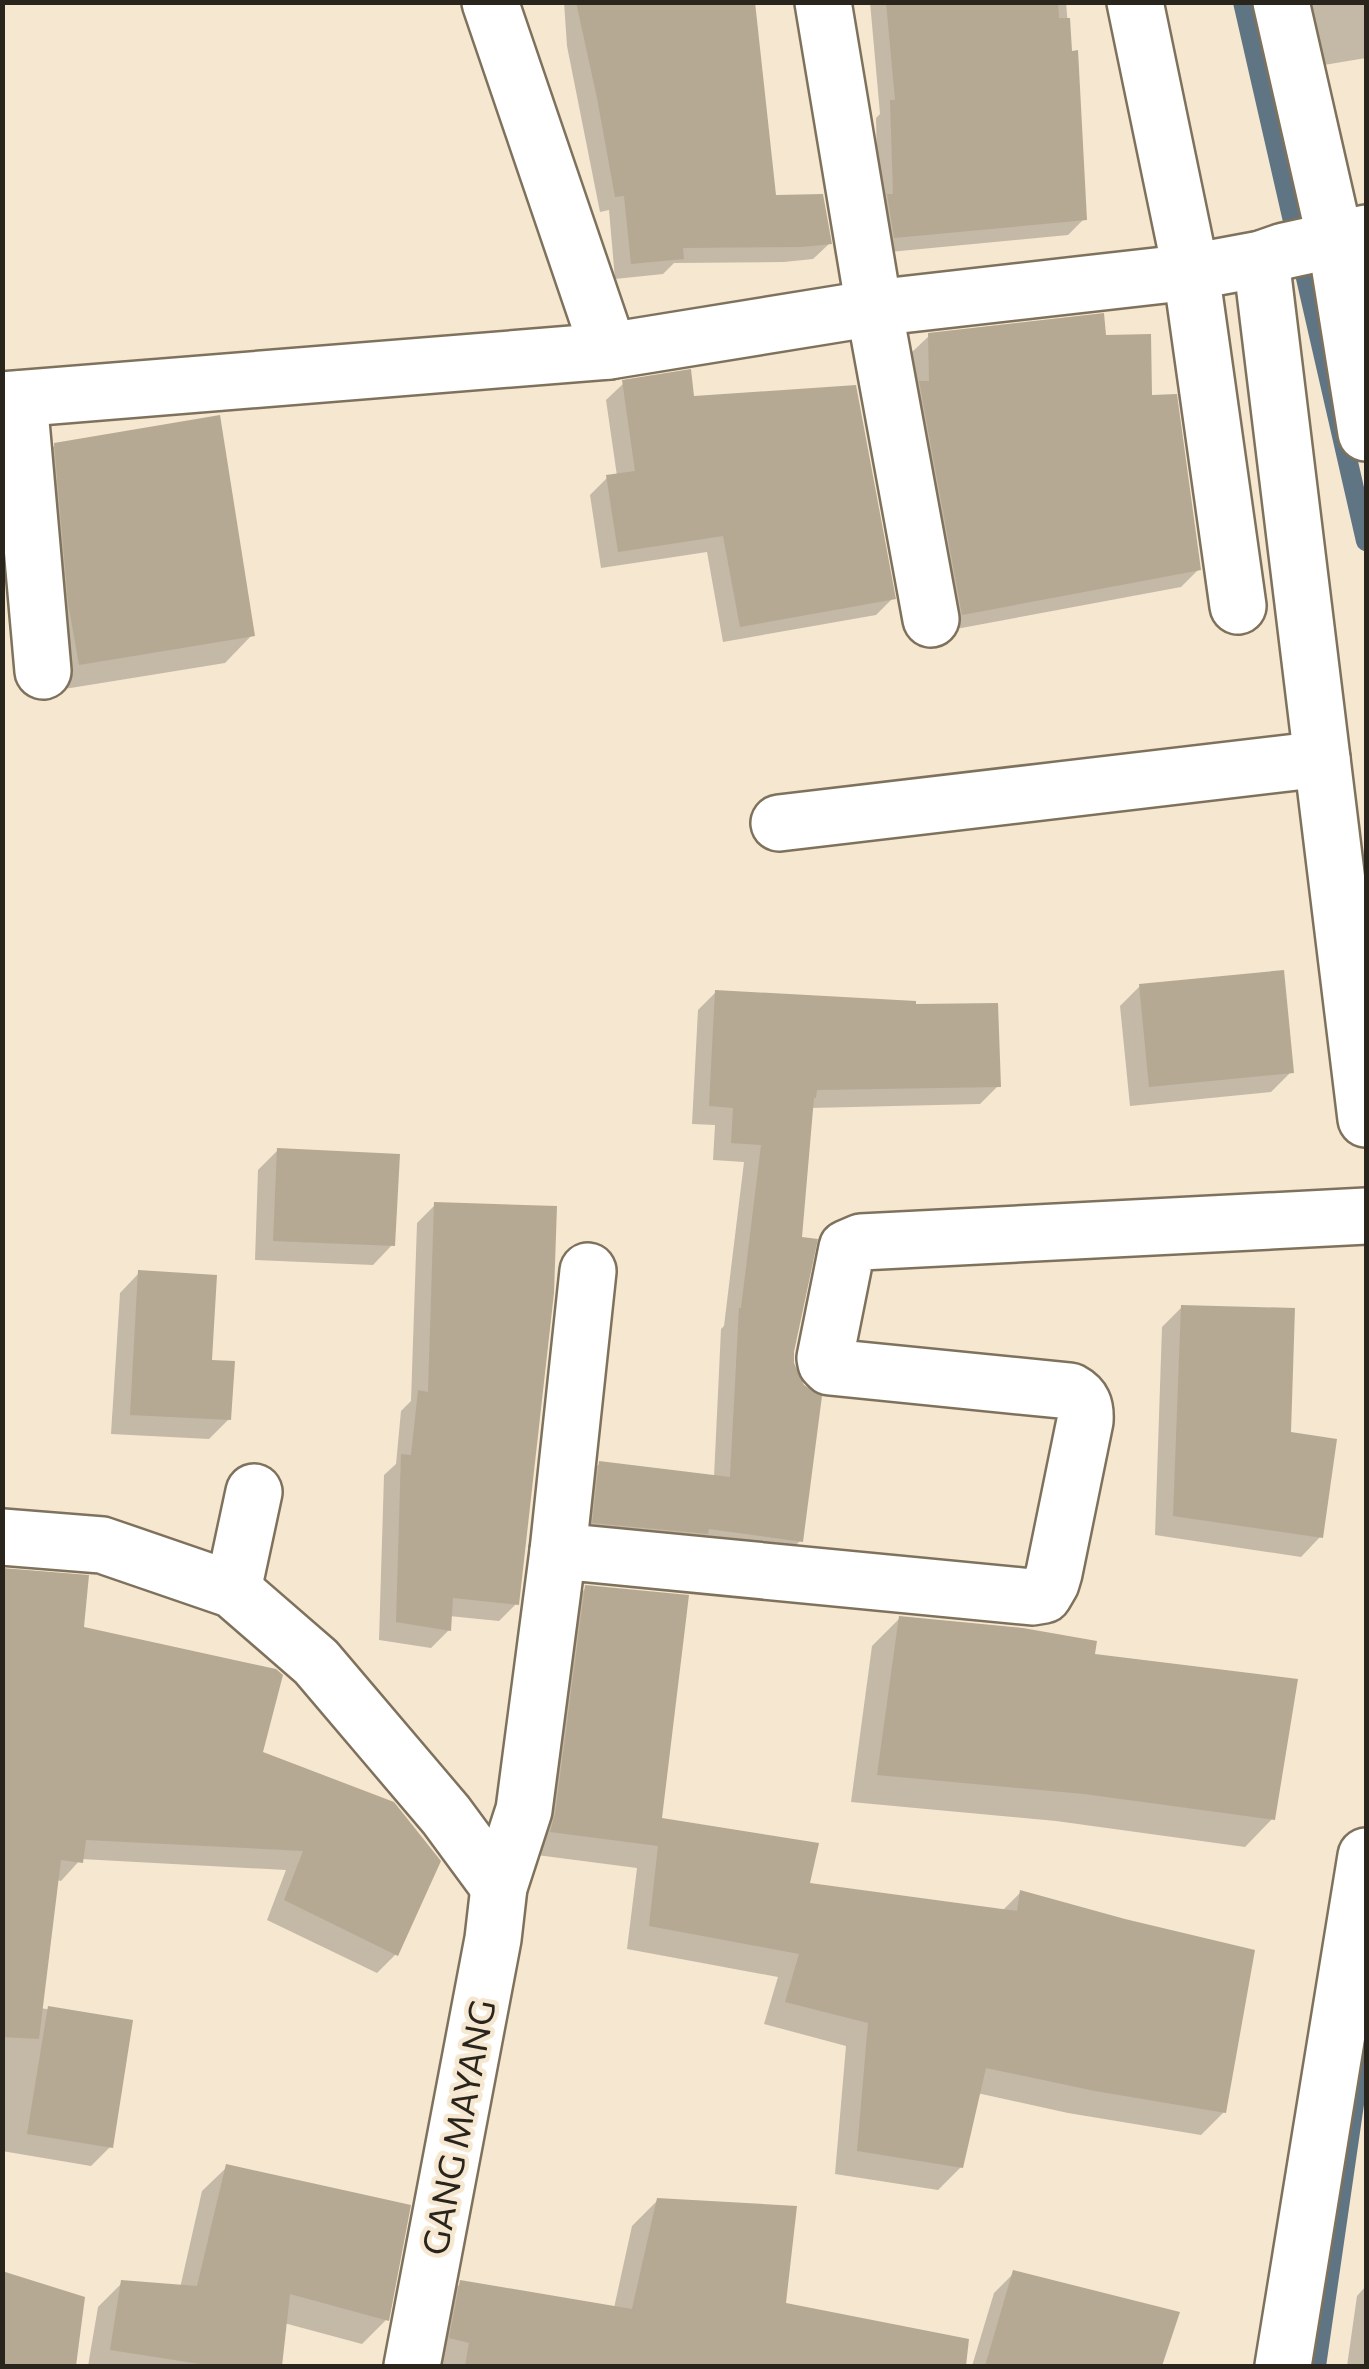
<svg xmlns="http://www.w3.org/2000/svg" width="1369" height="2369" font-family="Commissioner,sans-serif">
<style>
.shadow{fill:#0003}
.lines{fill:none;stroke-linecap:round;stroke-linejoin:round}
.stream{stroke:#5f7583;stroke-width:20}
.building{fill:#b6a993}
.minor-casing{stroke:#7f725d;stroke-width:60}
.minor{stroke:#fff;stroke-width:55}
.labels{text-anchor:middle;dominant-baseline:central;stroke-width:9;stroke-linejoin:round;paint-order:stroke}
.street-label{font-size:35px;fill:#2a251c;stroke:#f6e7d0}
</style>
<rect width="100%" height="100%" fill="#f6e7d0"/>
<g class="shadow">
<path d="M 564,2 L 754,2 L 774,197 L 829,244 L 813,259 L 784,262 L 674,263 L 663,274 L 615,279 L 609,210 L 600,212 L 567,46 Z"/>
<path d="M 870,2 L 1066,2 L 1084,219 L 1068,235 L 879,253 L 876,118 L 880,114 Z"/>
<path d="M 1282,2 L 1366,2 L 1366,58 L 1300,69 Z"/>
<path d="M 929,336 L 1103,337 L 1150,398 L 1199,569 L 1181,587 L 945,631 L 912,392 L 911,353 Z"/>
<path d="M 624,383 L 692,399 L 893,598 L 876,615 L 723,642 L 707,552 L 601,568 L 590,495 L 607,478 L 617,476 L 606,400 Z"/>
<path d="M 55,445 L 252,635 L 225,663 L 52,691 L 28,473 Z"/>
<path d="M 1140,986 L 1291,1072 L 1271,1092 L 1130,1106 L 1120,1006 Z"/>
<path d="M 716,992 L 998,1086 L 980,1104 L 810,1108 L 792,1352 L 800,1541 L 782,1559 L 575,1541 L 582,1482 L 600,1463 L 714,1477 L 721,1329 L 724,1326 L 744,1162 L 713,1160 L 715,1125 L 692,1124 L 698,1010 Z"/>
<path d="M 278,1150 L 392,1245 L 373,1265 L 255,1260 L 258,1170 Z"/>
<path d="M 435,1205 L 517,1603 L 499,1621 L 449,1616 L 449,1630 L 431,1648 L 379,1640 L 384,1475 L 396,1464 L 401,1411 L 411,1401 L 417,1223 Z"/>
<path d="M 139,1273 L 209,1363 L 229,1419 L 209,1439 L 111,1434 L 120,1293 Z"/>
<path d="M 1182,1307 L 1288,1434 L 1320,1537 L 1301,1557 L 1155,1535 L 1162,1327 Z"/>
<path d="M 2,1571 L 81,1629 L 260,1753 L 396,1954 L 377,1973 L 267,1920 L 286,1870 L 81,1859 L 61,1881 L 56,1880 L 40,2008 L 130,2022 L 110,2147 L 91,2166 L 2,2151 Z"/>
<path d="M 586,1588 L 659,1820 L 807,1885 L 1002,1911 L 1020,1893 L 1224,2112 L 1201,2135 L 1068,2113 L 977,2093 L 961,2167 L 938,2190 L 835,2174 L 846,2046 L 764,2024 L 778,1977 L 627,1949 L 637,1868 L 529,1854 L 563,1610 Z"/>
<path d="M 900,1618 L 1092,1656 L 1272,1819 L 1245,1847 L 1056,1821 L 851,1802 L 872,1646 Z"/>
<path d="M 227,2167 L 386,2320 L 362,2344 L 284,2323 L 280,2366 L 88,2366 L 98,2307 L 122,2283 L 180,2288 L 202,2191 Z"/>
<path d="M 658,2200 L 783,2305 L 910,2330 L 898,2366 L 438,2366 L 435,2308 L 461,2283 L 614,2308 L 632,2226 Z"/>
<path d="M 1014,2273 L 1177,2314 L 1159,2366 L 972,2366 L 994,2293 Z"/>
<path d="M 1366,2286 L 1366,2366 L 1347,2366 L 1357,2296 Z"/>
</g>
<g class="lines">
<g class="stream">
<path d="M 1243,2 C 1284,182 1324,362 1366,541"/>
<path d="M 1316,2366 L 1363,2042"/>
</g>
</g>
<g class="building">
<path d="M 576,2 L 755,2 L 776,195 L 823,194 L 832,244 L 802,247 L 683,248 L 684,259 L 631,264 L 624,196 L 615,197 L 597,98 Z"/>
<path d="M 886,2 L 1058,2 L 1059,18 L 1070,18 L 1072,51 L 1078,50 L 1087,220 L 894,238 L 887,194 L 893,194 L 890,100 L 895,100 Z"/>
<path d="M 1104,313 L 1106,335 L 1151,334 L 1152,395 L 1177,394 L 1201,570 L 962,615 L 919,381 L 929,381 L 928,333 Z"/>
<path d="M 691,369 L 694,396 L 856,385 L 896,599 L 740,627 L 723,536 L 618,552 L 606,475 L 635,471 L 622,380 Z"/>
<path d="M 220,415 L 255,636 L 79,665 L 68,603 L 54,443 Z"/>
<path d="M 1284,970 L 1294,1073 L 1149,1087 L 1139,984 Z"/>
<path d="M 715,990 L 916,1001 L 916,1004 L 998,1003 L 1001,1087 L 817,1090 L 816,1098 L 814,1098 L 802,1237 L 818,1239 L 794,1352 L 794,1363 L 804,1385 L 822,1396 L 803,1542 L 709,1529 L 708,1534 L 592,1523 L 599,1461 L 730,1477 L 739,1308 L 741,1308 L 761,1145 L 731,1143 L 733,1108 L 709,1106 Z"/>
<path d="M 277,1148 L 400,1154 L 395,1246 L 273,1241 Z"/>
<path d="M 434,1202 L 557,1206 L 554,1293 L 519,1605 L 453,1598 L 451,1631 L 396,1622 L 401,1454 L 411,1455 L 418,1390 L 428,1392 Z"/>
<path d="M 138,1270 L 217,1275 L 212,1360 L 235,1361 L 231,1420 L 130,1415 Z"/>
<path d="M 1181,1305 L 1295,1308 L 1291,1432 L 1337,1439 L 1323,1538 L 1173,1516 Z"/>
<path d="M 2,1568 L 89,1575 L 84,1627 L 276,1669 L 283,1675 L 263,1752 L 394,1802 L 441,1861 L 398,1956 L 284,1900 L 303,1851 L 86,1840 L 83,1863 L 61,1860 L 39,2039 L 2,2037 Z"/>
<path d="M 585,1585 L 689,1595 L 662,1818 L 819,1843 L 810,1883 L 1017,1911 L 1020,1890 L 1125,1919 L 1255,1950 L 1226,2113 L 1095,2091 L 986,2068 L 963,2168 L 857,2151 L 868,2023 L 785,2002 L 799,1954 L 649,1926 L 658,1846 L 550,1832 L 555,1814 Z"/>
<path d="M 899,1616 L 1023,1628 L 1097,1641 L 1095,1654 L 1298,1679 L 1275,1820 L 1084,1794 L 877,1775 Z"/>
<path d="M 48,2006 L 133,2020 L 113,2148 L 27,2134 Z"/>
<path d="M 226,2164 L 411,2205 L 389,2321 L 290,2294 L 282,2366 L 213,2366 L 110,2350 L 121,2280 L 197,2286 Z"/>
<path d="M 657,2198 L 797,2206 L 786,2303 L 969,2339 L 966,2366 L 465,2366 L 469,2343 L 449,2338 L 460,2280 L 632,2309 Z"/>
<path d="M 1013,2270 L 1180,2312 L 1162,2366 L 985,2366 Z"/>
<path d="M 2,2271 L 85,2297 L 76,2366 L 2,2366 Z"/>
</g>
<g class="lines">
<defs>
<g id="minor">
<path d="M 490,2 L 609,351"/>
<path d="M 823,2 L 874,308 L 931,619"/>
<path d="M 1135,2 L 1191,272 L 1238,606"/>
<path d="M 1281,2 L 1335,239 L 1366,433"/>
<path d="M 1261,259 L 1366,1119"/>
<path d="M 19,399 L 43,671"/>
<path d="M 2,400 L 609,351 L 874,308 L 1191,272 L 1261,259 L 1284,251 L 1366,233"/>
<path d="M 779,823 L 1322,759"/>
<path d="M 2,1537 L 102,1545 L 233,1590 L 316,1662 L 446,1815 L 499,1887"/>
<path d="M 558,1551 L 588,1271"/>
<path d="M 233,1590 L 254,1492"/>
<path d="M 412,2366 L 493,1939 L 499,1887 L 524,1810 L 558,1551 L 1032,1597 L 1044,1595 L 1051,1583 L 1054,1573 L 1085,1421 C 1086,1406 1083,1398 1070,1391 L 830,1367 L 826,1363 L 825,1358 L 847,1248 L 861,1242 L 1366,1216"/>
<path d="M 1283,2366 L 1366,1856"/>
</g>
</defs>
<use href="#minor" class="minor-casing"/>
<use href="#minor" class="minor"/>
</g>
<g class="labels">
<g class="street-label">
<text transform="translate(457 2127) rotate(-79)">GANG MAYANG</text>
</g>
</g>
<rect width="1369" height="2369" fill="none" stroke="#2a251c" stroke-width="10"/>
</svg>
